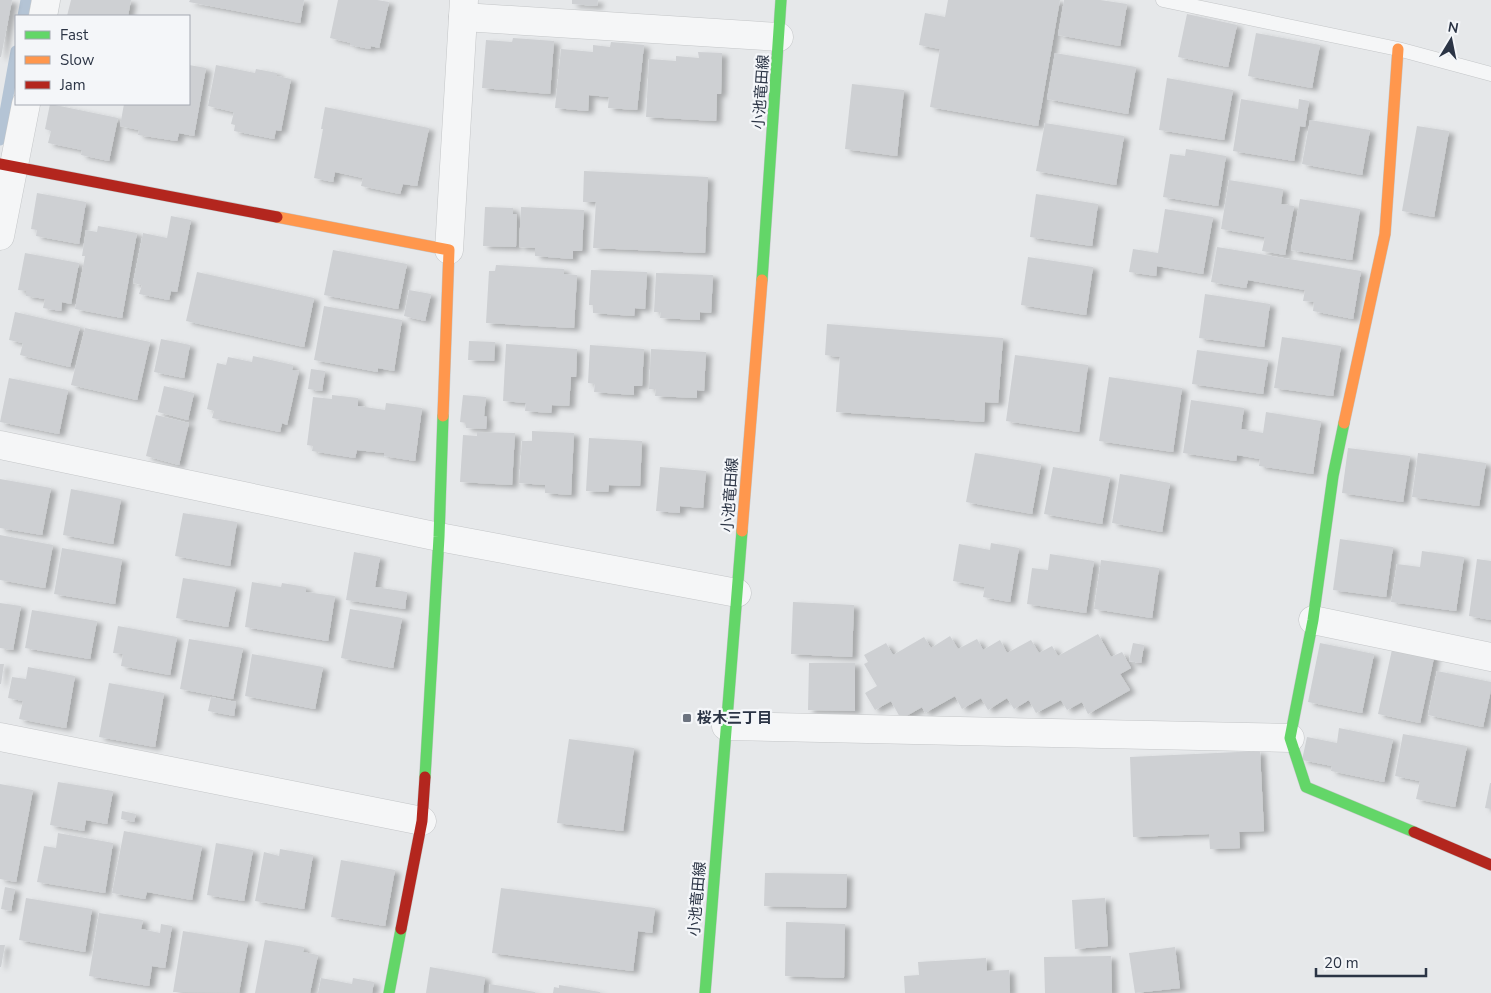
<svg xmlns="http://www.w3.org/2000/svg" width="1491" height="993" font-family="'Nunito Sans','Noto Sans JP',sans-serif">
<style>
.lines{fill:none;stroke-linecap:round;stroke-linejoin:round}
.stream{stroke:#b4c4d5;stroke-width:11}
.building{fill:#ced0d3;filter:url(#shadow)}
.lane-casing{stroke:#c4c6c8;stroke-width:15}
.street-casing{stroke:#c4c6c8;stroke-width:29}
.fast-casing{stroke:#c4c6c8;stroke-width:12}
.slow-casing{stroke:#c4c6c8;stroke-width:12}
.jam-casing{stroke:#c4c6c8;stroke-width:12}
.lane{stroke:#f5f6f7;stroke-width:14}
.street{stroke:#f5f6f7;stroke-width:28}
.fast{stroke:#63d668;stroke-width:11}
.slow{stroke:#ff974d;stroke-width:11}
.jam{stroke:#b3261e;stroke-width:11}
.poi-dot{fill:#6c737f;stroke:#f4f6f9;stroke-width:2}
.labels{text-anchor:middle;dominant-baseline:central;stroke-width:4.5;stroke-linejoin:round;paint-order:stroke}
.street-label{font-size:15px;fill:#2b3445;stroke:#f4f6f9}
.poi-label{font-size:15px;font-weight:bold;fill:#2b3445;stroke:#f4f6f9;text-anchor:start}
</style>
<defs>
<filter id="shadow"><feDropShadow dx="5.5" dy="3" stdDeviation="2.5" flood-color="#0004"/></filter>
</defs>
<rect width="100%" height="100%" fill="#e6e8ea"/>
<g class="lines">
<g class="stream">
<path d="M 23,16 L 26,0"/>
<path d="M 0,140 L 16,51"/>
</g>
</g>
<g class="building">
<path d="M 0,0 L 12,0 L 1,57 L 0,57 Z"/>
<path d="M 71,0 L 131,0 L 128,16 L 67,16 Z"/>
<path d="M 190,0 L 304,0 L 300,23 L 189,2 Z"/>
<path d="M 338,0 L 377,0 L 389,2 L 379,48 L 371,46 L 370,49 L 350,45 L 351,43 L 330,38 Z"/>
<path d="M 572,0 L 598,0 L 597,6 L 572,4 Z"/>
<path d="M 948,0 L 1060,0 L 1038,126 L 930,107 L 940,49 L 919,45 L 925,13 L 945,17 Z"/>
<path d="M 1064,0 L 1100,0 L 1127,4 L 1120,46 L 1058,35 Z"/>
<path d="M 1187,14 L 1237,25 L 1228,67 L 1178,57 Z"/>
<path d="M 1256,33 L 1320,45 L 1312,88 L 1248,76 Z"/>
<path d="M 513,38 L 554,41 L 550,94 L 482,88 L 486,40 L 512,42 Z"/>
<path d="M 611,42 L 644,45 L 637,110 L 608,108 L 609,97 L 589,95 L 588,111 L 555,108 L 561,49 L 593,52 L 593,45 L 610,47 Z"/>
<path d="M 698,52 L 722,53 L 721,94 L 717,94 L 716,121 L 646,117 L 649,59 L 676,61 L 676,56 L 699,58 Z"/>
<path d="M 1055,53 L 1136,67 L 1128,114 L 1047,99 Z"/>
<path d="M 189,65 L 206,68 L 194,136 L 179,133 L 177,141 L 138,135 L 139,130 L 120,126 L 124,104 L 189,104 Z"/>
<path d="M 216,65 L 255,73 L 256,69 L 277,73 L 277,76 L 291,79 L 281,131 L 276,130 L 274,139 L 234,131 L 235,125 L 231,124 L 234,112 L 208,106 Z"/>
<path d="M 1167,78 L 1233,90 L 1224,140 L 1159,130 Z"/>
<path d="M 852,84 L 904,90 L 897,156 L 845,149 Z"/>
<path d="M 1241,99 L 1298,109 L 1299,99 L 1309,101 L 1305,127 L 1300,126 L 1294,161 L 1233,151 Z"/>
<path d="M 50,104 L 118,118 L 109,161 L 81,155 L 82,150 L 48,143 L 51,131 L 45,129 Z"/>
<path d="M 325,107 L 429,128 L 417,186 L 403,184 L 400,194 L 361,186 L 363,178 L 335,172 L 333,182 L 314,178 L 323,129 L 321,129 Z"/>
<path d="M 1310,120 L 1370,130 L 1362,175 L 1302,164 Z"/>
<path d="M 1045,123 L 1124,136 L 1116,185 L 1036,171 Z"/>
<path d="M 1417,126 L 1449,131 L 1434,217 L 1402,211 Z"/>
<path d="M 1186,149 L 1226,156 L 1218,206 L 1163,197 L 1170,154 L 1185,156 Z"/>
<path d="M 584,171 L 708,177 L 705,253 L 593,248 L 596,202 L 583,202 Z"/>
<path d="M 1229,180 L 1283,189 L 1281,204 L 1294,206 L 1285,255 L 1262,251 L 1265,237 L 1221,229 Z"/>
<path d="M 37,193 L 86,202 L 79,244 L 36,236 L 37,230 L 31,229 Z"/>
<path d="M 1036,194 L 1098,204 L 1092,246 L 1030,237 Z"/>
<path d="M 1300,199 L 1360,209 L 1352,260 L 1291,250 Z"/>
<path d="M 485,207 L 513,208 L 513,214 L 517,214 L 516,247 L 483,246 Z"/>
<path d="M 521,207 L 584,210 L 582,251 L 573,251 L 573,259 L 535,256 L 535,248 L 519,247 Z"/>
<path d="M 1165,209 L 1213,217 L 1203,274 L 1157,266 L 1156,276 L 1129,272 L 1133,249 L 1158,253 Z"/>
<path d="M 171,216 L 191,220 L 177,292 L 171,291 L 169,300 L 139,294 L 142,285 L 133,283 L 143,233 L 167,238 Z"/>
<path d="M 98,226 L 137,233 L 122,318 L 75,309 L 85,256 L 82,256 L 86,230 L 97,232 Z"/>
<path d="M 1217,247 L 1361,271 L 1353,319 L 1313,311 L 1314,302 L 1303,301 L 1305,290 L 1248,280 L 1246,288 L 1211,282 Z"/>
<path d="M 333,250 L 407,264 L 398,309 L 324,295 Z"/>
<path d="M 25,253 L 79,263 L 71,304 L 62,302 L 61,311 L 43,308 L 45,299 L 26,296 L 26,291 L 18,290 Z"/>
<path d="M 1028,257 L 1093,267 L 1086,315 L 1021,305 Z"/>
<path d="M 496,265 L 564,269 L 564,274 L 577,275 L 574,328 L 486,323 L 489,271 L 495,271 Z"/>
<path d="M 591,270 L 647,272 L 645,309 L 635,308 L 634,316 L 593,313 L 593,305 L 589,305 Z"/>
<path d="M 197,272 L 314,298 L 304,347 L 186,321 Z"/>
<path d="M 656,273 L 713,275 L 711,313 L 700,312 L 700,320 L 660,318 L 661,312 L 654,312 Z"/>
<path d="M 409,290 L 431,294 L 425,321 L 404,316 Z"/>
<path d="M 1205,294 L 1270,304 L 1264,347 L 1199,338 Z"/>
<path d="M 324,306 L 402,320 L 394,371 L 378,368 L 378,372 L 314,360 Z"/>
<path d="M 15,312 L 80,327 L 70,367 L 20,355 L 23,343 L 9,340 Z"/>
<path d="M 827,324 L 1003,338 L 998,403 L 985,402 L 984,422 L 836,412 L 840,357 L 825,355 Z"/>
<path d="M 85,328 L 150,342 L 137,400 L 71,385 Z"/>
<path d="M 1282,337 L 1341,346 L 1333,396 L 1274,388 Z"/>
<path d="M 161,339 L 190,345 L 184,378 L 154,372 Z"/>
<path d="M 469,341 L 495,342 L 494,361 L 468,360 Z"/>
<path d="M 506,344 L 577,349 L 576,377 L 571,377 L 569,406 L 552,405 L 551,413 L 525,411 L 526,403 L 503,401 Z"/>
<path d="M 590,345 L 644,349 L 642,386 L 634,386 L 634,395 L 594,392 L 595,384 L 588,383 Z"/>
<path d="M 651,349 L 706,352 L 704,391 L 697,390 L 697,398 L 655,396 L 656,389 L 649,389 Z"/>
<path d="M 1197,350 L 1268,360 L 1263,394 L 1192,384 Z"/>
<path d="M 1015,355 L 1088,365 L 1079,432 L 1006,421 Z"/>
<path d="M 253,356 L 293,365 L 292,370 L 299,371 L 287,425 L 282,423 L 280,432 L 212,418 L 214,411 L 207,409 L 217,363 L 226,365 L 228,357 L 252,362 Z"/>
<path d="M 311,369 L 325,371 L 322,391 L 308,389 Z"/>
<path d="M 1109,377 L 1182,388 L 1173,452 L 1099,441 Z"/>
<path d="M 9,378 L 68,390 L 59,434 L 0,422 Z"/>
<path d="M 164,386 L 194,393 L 188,420 L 158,412 Z"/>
<path d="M 332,395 L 358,398 L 358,406 L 385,410 L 386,403 L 422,408 L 415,461 L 384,456 L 384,453 L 357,450 L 355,458 L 312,451 L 313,446 L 307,445 L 313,397 L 332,399 Z"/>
<path d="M 463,395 L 486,397 L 484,416 L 487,417 L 486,429 L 466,428 L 466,423 L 460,422 Z"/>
<path d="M 1191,400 L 1244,408 L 1241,429 L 1263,433 L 1266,412 L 1321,421 L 1313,474 L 1259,466 L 1260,459 L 1237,455 L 1236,461 L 1183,453 Z"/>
<path d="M 156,415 L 189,423 L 179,465 L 146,456 Z"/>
<path d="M 532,431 L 574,433 L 571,495 L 545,493 L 545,485 L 519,483 L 522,441 L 532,441 Z"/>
<path d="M 477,432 L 515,433 L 512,485 L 460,482 L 463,435 L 477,436 Z"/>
<path d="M 589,438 L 642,441 L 640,486 L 609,485 L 608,492 L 586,491 Z"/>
<path d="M 1348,448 L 1410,456 L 1403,502 L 1342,493 Z"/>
<path d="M 975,453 L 1041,464 L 1032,514 L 966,502 Z"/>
<path d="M 1418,453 L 1486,463 L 1479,506 L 1412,497 Z"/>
<path d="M 660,467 L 706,471 L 703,508 L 680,506 L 680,513 L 656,511 Z"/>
<path d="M 1053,467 L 1110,477 L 1102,524 L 1044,514 Z"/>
<path d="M 1120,474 L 1170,483 L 1162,532 L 1112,523 Z"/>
<path d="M 0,479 L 51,488 L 42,535 L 0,528 Z"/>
<path d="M 71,489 L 121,499 L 113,544 L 63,535 Z"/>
<path d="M 183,513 L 237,522 L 230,566 L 175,556 Z"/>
<path d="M 0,535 L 53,545 L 45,588 L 0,580 Z"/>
<path d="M 1340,539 L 1393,547 L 1386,597 L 1333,590 Z"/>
<path d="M 991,543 L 1019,548 L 1010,602 L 983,597 L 985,587 L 953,581 L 959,544 L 990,550 Z"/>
<path d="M 62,548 L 122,559 L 115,604 L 54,594 Z"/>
<path d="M 1422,551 L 1464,557 L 1456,611 L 1391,602 L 1397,564 L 1420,567 Z"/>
<path d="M 354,552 L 380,557 L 375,587 L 407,592 L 405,609 L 346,600 Z"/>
<path d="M 1050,554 L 1094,561 L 1086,613 L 1027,604 L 1032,568 L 1048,570 Z"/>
<path d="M 1477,559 L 1491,561 L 1491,620 L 1469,616 Z"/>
<path d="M 1101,560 L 1159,568 L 1152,618 L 1094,609 Z"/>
<path d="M 183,578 L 236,587 L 228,627 L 176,618 Z"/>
<path d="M 252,582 L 281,587 L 282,583 L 306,587 L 306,592 L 335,596 L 328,641 L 245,627 Z"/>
<path d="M 793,602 L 854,605 L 852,657 L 791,654 Z"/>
<path d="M 0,603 L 21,606 L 13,650 L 0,648 Z"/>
<path d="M 350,609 L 402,618 L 393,668 L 341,658 Z"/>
<path d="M 32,610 L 97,621 L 90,659 L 25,648 Z"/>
<path d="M 118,626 L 177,637 L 170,675 L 121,666 L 123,654 L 113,653 Z"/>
<path d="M 1098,634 L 1111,657 L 1122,652 L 1131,668 L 1120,674 L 1130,690 L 1088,714 L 1082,702 L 1067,710 L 1061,700 L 1036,713 L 1029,700 L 1014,709 L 1007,698 L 988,710 L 981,698 L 962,709 L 955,696 L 925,713 L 922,707 L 901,719 L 891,701 L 875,710 L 865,693 L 877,686 L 864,664 L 868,662 L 864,655 L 886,643 L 893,655 L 924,637 L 931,648 L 950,636 L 958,649 L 977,639 L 983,650 L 1000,640 L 1007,653 L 1031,640 L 1039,653 L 1052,646 L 1058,656 Z"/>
<path d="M 189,639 L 243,648 L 233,699 L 180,689 Z"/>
<path d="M 1133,643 L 1144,645 L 1141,663 L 1129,661 Z"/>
<path d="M 1320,643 L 1374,654 L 1362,713 L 1308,702 Z"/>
<path d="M 1393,645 L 1435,653 L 1420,723 L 1378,714 Z"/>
<path d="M 252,654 L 323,667 L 315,709 L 245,696 Z"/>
<path d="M 809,663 L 855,663 L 855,711 L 808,710 Z"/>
<path d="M 0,664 L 4,664 L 1,684 L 0,684 Z"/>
<path d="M 28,667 L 75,676 L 66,728 L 19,719 L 23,701 L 8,698 L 12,677 L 26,679 Z"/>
<path d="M 1437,671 L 1491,682 L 1491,690 L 1483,727 L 1428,715 Z"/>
<path d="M 109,683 L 164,693 L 155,747 L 99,737 Z"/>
<path d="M 211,697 L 236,702 L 234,716 L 208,711 Z"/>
<path d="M 1339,728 L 1393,739 L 1384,782 L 1331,771 L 1332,766 L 1302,760 L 1307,737 L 1337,743 Z"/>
<path d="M 1403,734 L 1467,746 L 1455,807 L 1416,799 L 1420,781 L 1395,776 Z"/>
<path d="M 569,739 L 634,748 L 623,831 L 557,823 Z"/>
<path d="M 1260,751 L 1264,831 L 1239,832 L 1240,848 L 1210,849 L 1209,834 L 1133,837 L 1130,757 Z"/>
<path d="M 58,782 L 113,791 L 107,824 L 86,820 L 84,831 L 50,825 Z"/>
<path d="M 1490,783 L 1491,783 L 1491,809 L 1485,808 Z"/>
<path d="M 0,784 L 33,790 L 16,882 L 0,879 Z"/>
<path d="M 122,811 L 136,814 L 134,822 L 121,819 Z"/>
<path d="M 124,831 L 202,846 L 192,900 L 147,892 L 145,899 L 112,893 Z"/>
<path d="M 58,833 L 113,843 L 105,893 L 37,882 L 44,846 L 56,848 Z"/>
<path d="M 216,843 L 253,850 L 244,901 L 207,895 Z"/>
<path d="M 280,849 L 313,855 L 304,909 L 255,901 L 264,852 L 279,856 Z"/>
<path d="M 341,860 L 395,870 L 385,926 L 331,917 Z"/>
<path d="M 765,873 L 847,874 L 846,908 L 764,906 Z"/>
<path d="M 5,887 L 15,889 L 11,911 L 1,909 Z"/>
<path d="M 501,888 L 655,908 L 652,933 L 638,931 L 633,971 L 492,953 Z"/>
<path d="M 26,898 L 92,909 L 85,952 L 19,940 Z"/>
<path d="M 1105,898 L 1108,946 L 1075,949 L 1072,900 Z"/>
<path d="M 99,913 L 143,920 L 141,929 L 160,933 L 161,924 L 172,926 L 165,968 L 152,966 L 149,986 L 89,976 Z"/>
<path d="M 786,922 L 845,924 L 844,978 L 785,976 Z"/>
<path d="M 183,931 L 248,942 L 239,993 L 173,992 Z"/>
<path d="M 265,940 L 304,947 L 303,952 L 318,955 L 310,993 L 255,993 Z"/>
<path d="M 0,945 L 5,945 L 1,967 L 0,967 Z"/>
<path d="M 1175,947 L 1180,988 L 1135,993 L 1129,953 Z"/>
<path d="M 1111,956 L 1112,993 L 1045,993 L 1044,957 Z"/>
<path d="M 986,958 L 987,971 L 1009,970 L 1010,993 L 905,993 L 904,976 L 919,975 L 918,962 Z"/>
<path d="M 430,967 L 485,977 L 483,993 L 426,993 Z"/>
<path d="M 321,978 L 352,984 L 353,978 L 374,982 L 372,993 L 318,993 Z"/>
<path d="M 490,984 L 535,992 L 535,993 L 489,993 Z"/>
<path d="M 559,985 L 600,992 L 600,993 L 553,993 L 554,987 L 559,988 Z"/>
</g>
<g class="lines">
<defs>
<path id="lane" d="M 1163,0 L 1398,49 L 1491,74"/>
<g id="street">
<path d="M 43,16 L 46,0"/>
<path d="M 463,17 L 779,37"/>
<path d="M 0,236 L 26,104"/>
<path d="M 449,250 L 464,0"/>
<path d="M 0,445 L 439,537 L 737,593"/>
<path d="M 1313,620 L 1491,657"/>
<path d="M 726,726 L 1290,738"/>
<path d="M 0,737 L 422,821"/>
</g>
<g id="fast">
<path d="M 762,280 L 781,0"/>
<path d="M 1344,423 L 1333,476 L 1313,620 L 1290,738 L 1306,787 L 1414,832"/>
<path d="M 425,777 L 439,537 L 443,416"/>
<path d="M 389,993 L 401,929"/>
<path d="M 705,993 L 742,531"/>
</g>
<g id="slow">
<path d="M 277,217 L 449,250 L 443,416"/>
<path d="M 1344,423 L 1385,234 L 1398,49"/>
<path d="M 742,531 L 762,280"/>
</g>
<g id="jam">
<path d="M 0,164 L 277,217"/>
<path d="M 1414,832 L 1491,865"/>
<path d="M 401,929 L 422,821 L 425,777"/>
</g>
</defs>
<use href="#lane" class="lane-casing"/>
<use href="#street" class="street-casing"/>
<use href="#fast" class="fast-casing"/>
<use href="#slow" class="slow-casing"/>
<use href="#jam" class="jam-casing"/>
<use href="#lane" class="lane"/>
<use href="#street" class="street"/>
<use href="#fast" class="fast"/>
<use href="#slow" class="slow"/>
<use href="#jam" class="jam"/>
</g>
<rect class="poi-dot" x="682" y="713" width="10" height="10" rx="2.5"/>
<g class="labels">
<g class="street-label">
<text transform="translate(761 92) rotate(-86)">小池竜田線</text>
<text transform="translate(730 495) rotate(-86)">小池竜田線</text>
<text transform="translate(697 899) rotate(-85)">小池竜田線</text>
</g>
<g class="poi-label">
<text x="697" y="718">桜木三丁目</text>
</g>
</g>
<rect x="15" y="15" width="175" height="90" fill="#f4f6f9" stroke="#a4a8b1"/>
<rect x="25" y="31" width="25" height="8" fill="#63d668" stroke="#a4a8b1"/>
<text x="60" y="40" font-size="15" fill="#2b3445">Fast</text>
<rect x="25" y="56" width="25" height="8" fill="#ff974d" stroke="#a4a8b1"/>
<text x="60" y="65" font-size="15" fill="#2b3445">Slow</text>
<rect x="25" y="81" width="25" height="8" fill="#b3261e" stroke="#a4a8b1"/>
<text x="60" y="90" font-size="15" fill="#2b3445">Jam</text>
<g transform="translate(1451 40) rotate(10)" stroke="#f4f6f9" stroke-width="4" paint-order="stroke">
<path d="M0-4L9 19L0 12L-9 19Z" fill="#2b3445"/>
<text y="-8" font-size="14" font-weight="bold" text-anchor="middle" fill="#2b3445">N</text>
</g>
<path d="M1316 968v8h110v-8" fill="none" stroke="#2b3445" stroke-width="2.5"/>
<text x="1324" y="968" font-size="15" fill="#2b3445" stroke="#f4f6f9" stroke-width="4" paint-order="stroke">20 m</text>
</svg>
